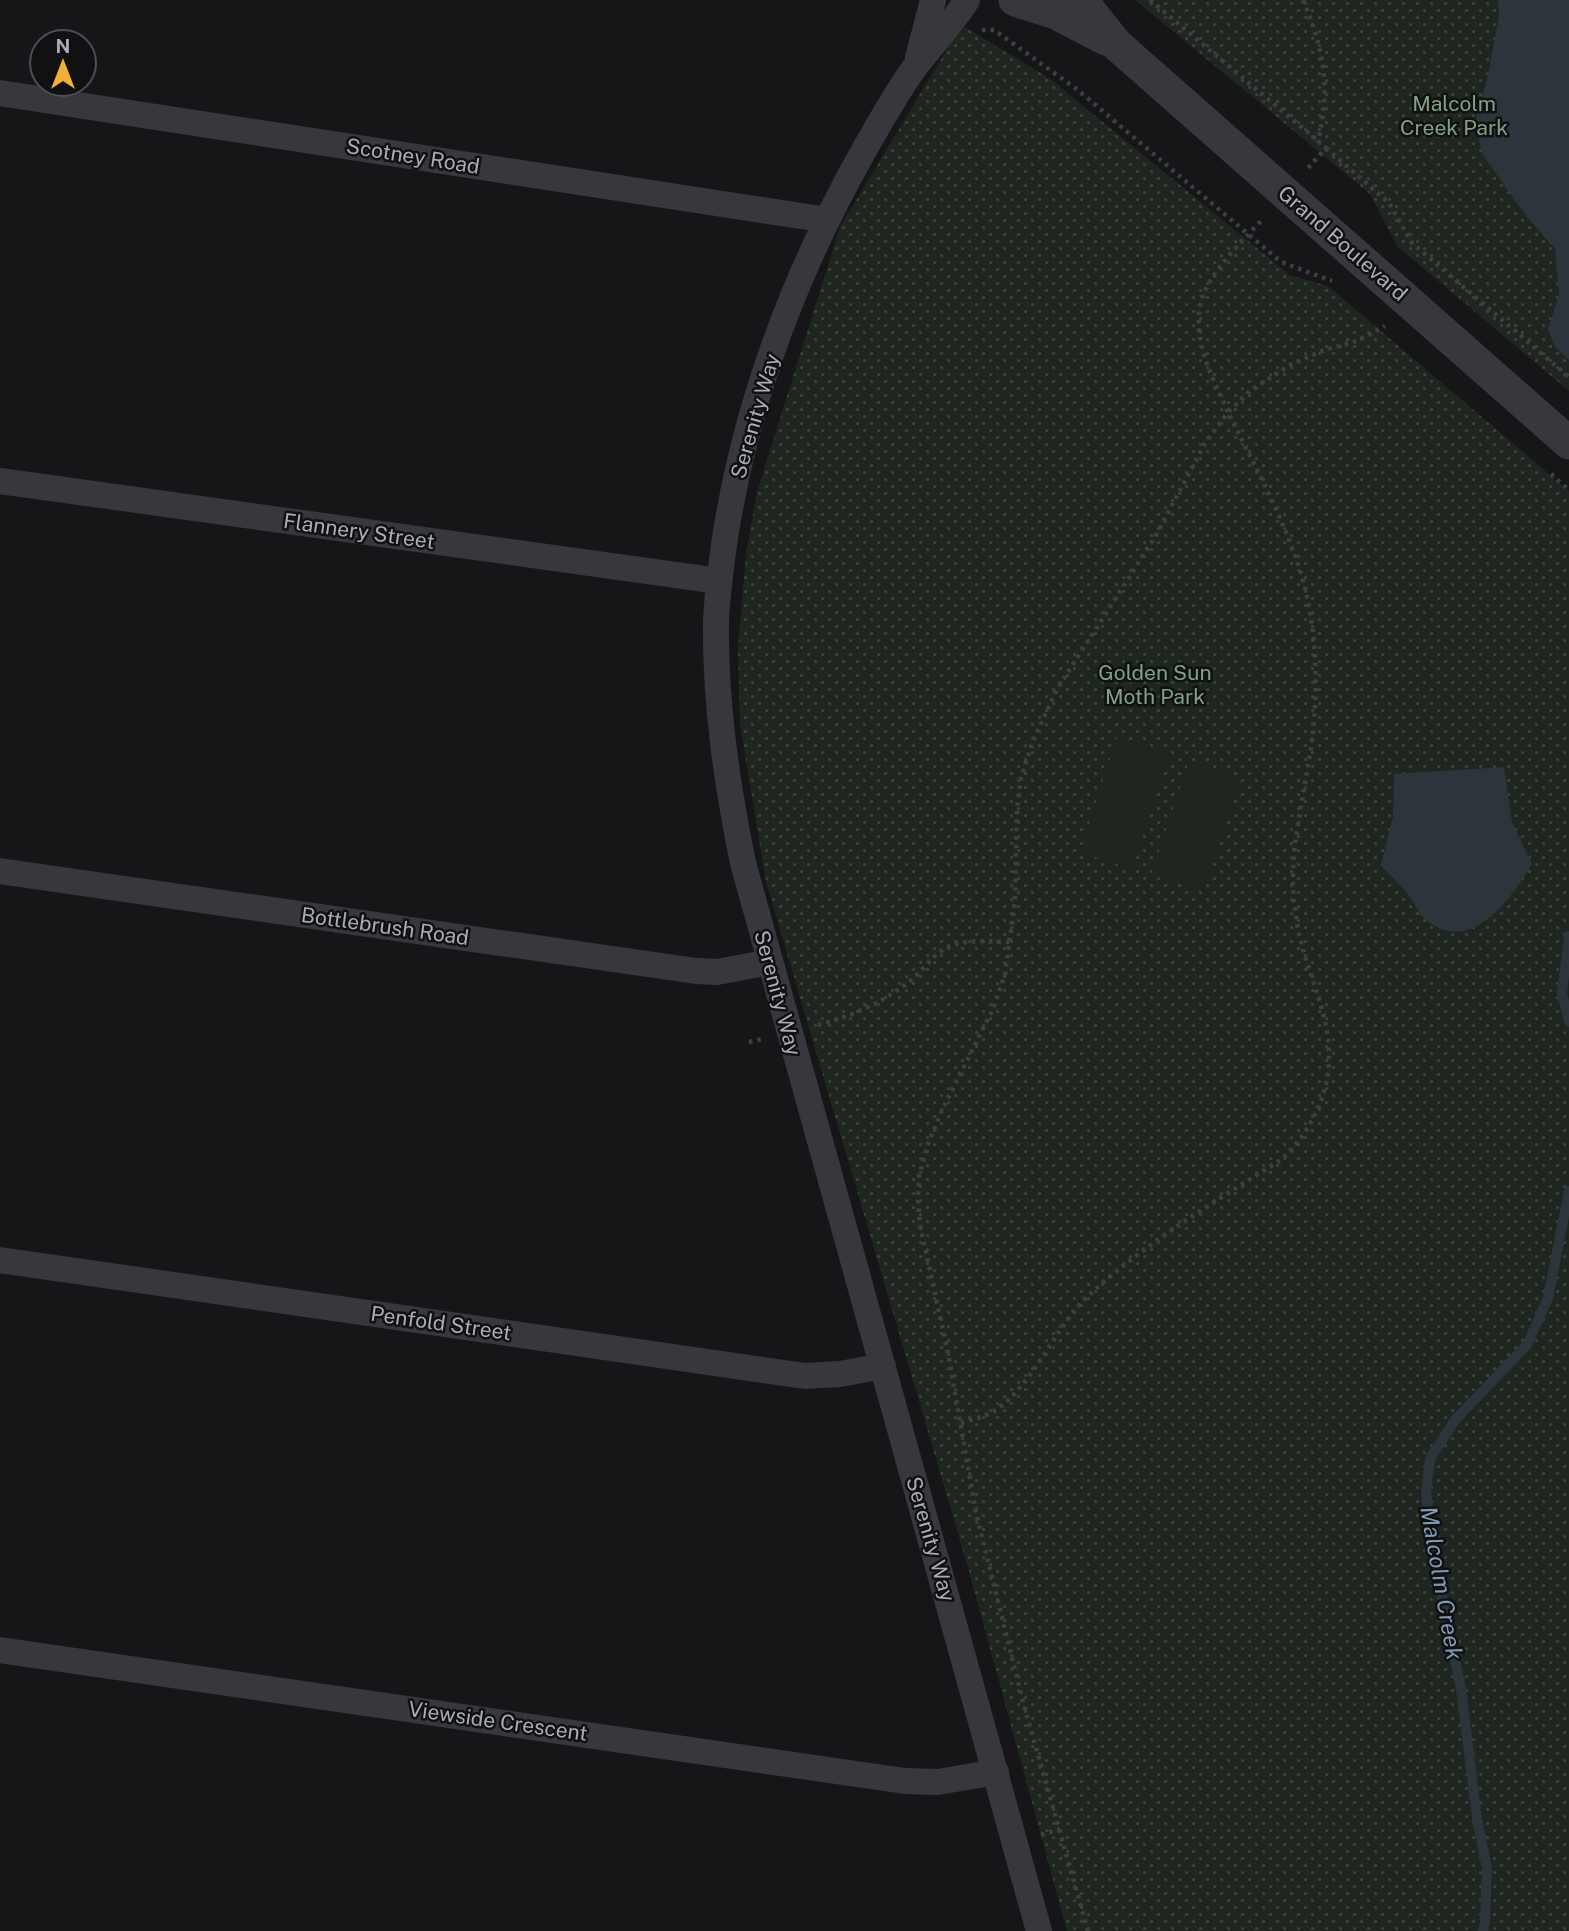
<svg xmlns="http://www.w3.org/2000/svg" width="1569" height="1931" font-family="'Public Sans',sans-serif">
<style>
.grass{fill:url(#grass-dots)}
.garden{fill:#1e261f}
.water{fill:#2c353c}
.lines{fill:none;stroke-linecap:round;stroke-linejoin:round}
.stream{stroke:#2c353c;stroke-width:10}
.path{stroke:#3d3f44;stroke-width:4.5;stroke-dasharray:3.5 5;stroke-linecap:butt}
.minor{stroke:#37383d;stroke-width:26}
.tertiary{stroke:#37383d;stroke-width:33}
.labels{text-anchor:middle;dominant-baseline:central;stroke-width:5;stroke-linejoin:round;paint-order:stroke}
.park-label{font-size:21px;fill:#7fa381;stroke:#111113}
.street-label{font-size:21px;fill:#a8adb8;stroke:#111113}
.water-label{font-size:23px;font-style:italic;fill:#7f9bb3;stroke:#111113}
</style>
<defs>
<pattern id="grass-dots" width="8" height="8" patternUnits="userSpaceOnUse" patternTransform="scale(1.75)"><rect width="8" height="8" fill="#1e261f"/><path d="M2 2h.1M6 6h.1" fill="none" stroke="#3c433d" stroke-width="1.8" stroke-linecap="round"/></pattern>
</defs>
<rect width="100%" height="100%" fill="#161618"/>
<g class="grass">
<path d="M 1135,0 L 1569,0 L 1569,391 L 1398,247 L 1370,194 Z"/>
<path d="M 965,27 L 1049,78 L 1290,275 L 1328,286 L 1569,491 L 1569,1931 L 1067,1931 L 967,1564 L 766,882 L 740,724 L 738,648 L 746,553 L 757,492 L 840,227 L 952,41 Z"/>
</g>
<g class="garden">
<path d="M 1117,737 L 1170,754 L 1132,869 L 1080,852 Z"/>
<path d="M 1189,761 L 1241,777 L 1204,892 L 1151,875 Z"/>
</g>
<g class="water">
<path d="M 1498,0 L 1569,0 L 1569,360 L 1555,347 L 1548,329 L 1559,295 L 1555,249 L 1527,217 L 1482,154 L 1475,121 L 1488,75 L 1499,16 Z"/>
<path d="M 1504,767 L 1512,822 L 1532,864 C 1512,898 1470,958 1425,919 C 1419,914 1415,904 1410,897 C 1402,886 1390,876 1381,865 L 1393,817 L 1394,774 Z"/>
</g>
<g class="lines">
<g class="stream">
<path d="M 1569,936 L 1562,993 L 1569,1022"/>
<path d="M 1483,1931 L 1485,1923 L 1487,1869 L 1477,1818 L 1461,1689 L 1431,1544 L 1426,1491 L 1430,1459 L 1455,1420 L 1527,1345 L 1548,1298 L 1569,1191"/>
</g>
<g class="path">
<path d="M 1150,0 L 1318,141"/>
<path d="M 1303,0 C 1324,50 1331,87 1318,141 L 1326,148 L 1307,169"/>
<path d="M 982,30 L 994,30 L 1078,90 L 1281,262 L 1332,281"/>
<path d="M 1326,148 L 1389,203 L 1412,243 L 1569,377"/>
<path d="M 1551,474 L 1569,490"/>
<path d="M 818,1025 C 852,1016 882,1003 910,981 C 923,971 931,956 946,948 C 963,938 991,942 1010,942"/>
<path d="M 749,1042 L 762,1039"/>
<path d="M 961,1423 C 969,1420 978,1419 986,1415 C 1029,1397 1054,1326 1090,1294 C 1148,1241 1216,1201 1282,1159 C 1306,1137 1324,1105 1328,1072 C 1334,1022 1311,984 1300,938 C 1297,926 1296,914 1294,902 C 1289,854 1302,806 1309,760 C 1317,713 1318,665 1311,618 C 1301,547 1259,476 1228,412 L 1251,390 L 1292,364 L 1322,351 L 1357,341 L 1385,326"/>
<path d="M 1041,1835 L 1060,1829"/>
<path d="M 1088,1931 L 1023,1702 L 976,1513 L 948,1353 L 920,1225 L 918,1198 L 919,1176 L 928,1144 L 943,1108 L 993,1009 L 1005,974 L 1015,901 L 1017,810 L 1021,777 L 1033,741 L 1057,689 L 1155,537 L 1204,445 L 1228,412 C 1211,375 1186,329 1206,289 C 1218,264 1245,238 1264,218"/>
</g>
<g class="minor">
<path d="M 967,0 C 952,24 932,44 915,67 C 896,93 879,124 863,152 C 796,271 746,403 725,538 C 721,566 717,594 716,622 C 715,704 727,784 743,863 L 1039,1931"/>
<path d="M 918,58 L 933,0"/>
<path d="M 0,93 L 827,220"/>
<path d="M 0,481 L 719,581"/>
<path d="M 0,871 L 696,971 L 717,972 L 770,962"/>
<path d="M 0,1260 L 805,1376 L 840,1374 L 883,1366"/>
<path d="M 0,1650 L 905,1781 L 938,1782 L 996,1772"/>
</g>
<g class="tertiary">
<path d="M 1015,0 L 1056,13 L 1106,39"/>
<path d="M 1081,0 L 1117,45 L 1569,443"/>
</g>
</g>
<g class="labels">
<g class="park-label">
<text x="1454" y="103">Malcolm<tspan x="1454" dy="24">Creek Park</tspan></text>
<text x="1155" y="672">Golden Sun<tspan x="1155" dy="24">Moth Park</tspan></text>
</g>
<g class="street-label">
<text transform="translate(413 156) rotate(9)">Scotney Road</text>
<text transform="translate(1343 243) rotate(41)">Grand Boulevard</text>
<text transform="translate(755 416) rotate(-74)">Serenity Way</text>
<text transform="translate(359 531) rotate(8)">Flannery Street</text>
<text transform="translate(385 926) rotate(8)">Bottlebrush Road</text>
<text transform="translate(778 993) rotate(75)">Serenity Way</text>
<text transform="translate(441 1323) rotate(8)">Penfold Street</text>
<text transform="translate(931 1539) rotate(74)">Serenity Way</text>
<text transform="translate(498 1721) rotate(8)">Viewside Crescent</text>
</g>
<g class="water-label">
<text transform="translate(1442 1583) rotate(80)">Malcolm Creek</text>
</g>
</g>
<g transform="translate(63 63)"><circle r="33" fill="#111113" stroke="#4d4f55" stroke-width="2"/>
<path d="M0-5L12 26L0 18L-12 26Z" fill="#f2b134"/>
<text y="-10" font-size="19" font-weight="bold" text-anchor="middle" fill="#a8adb8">N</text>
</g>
</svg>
